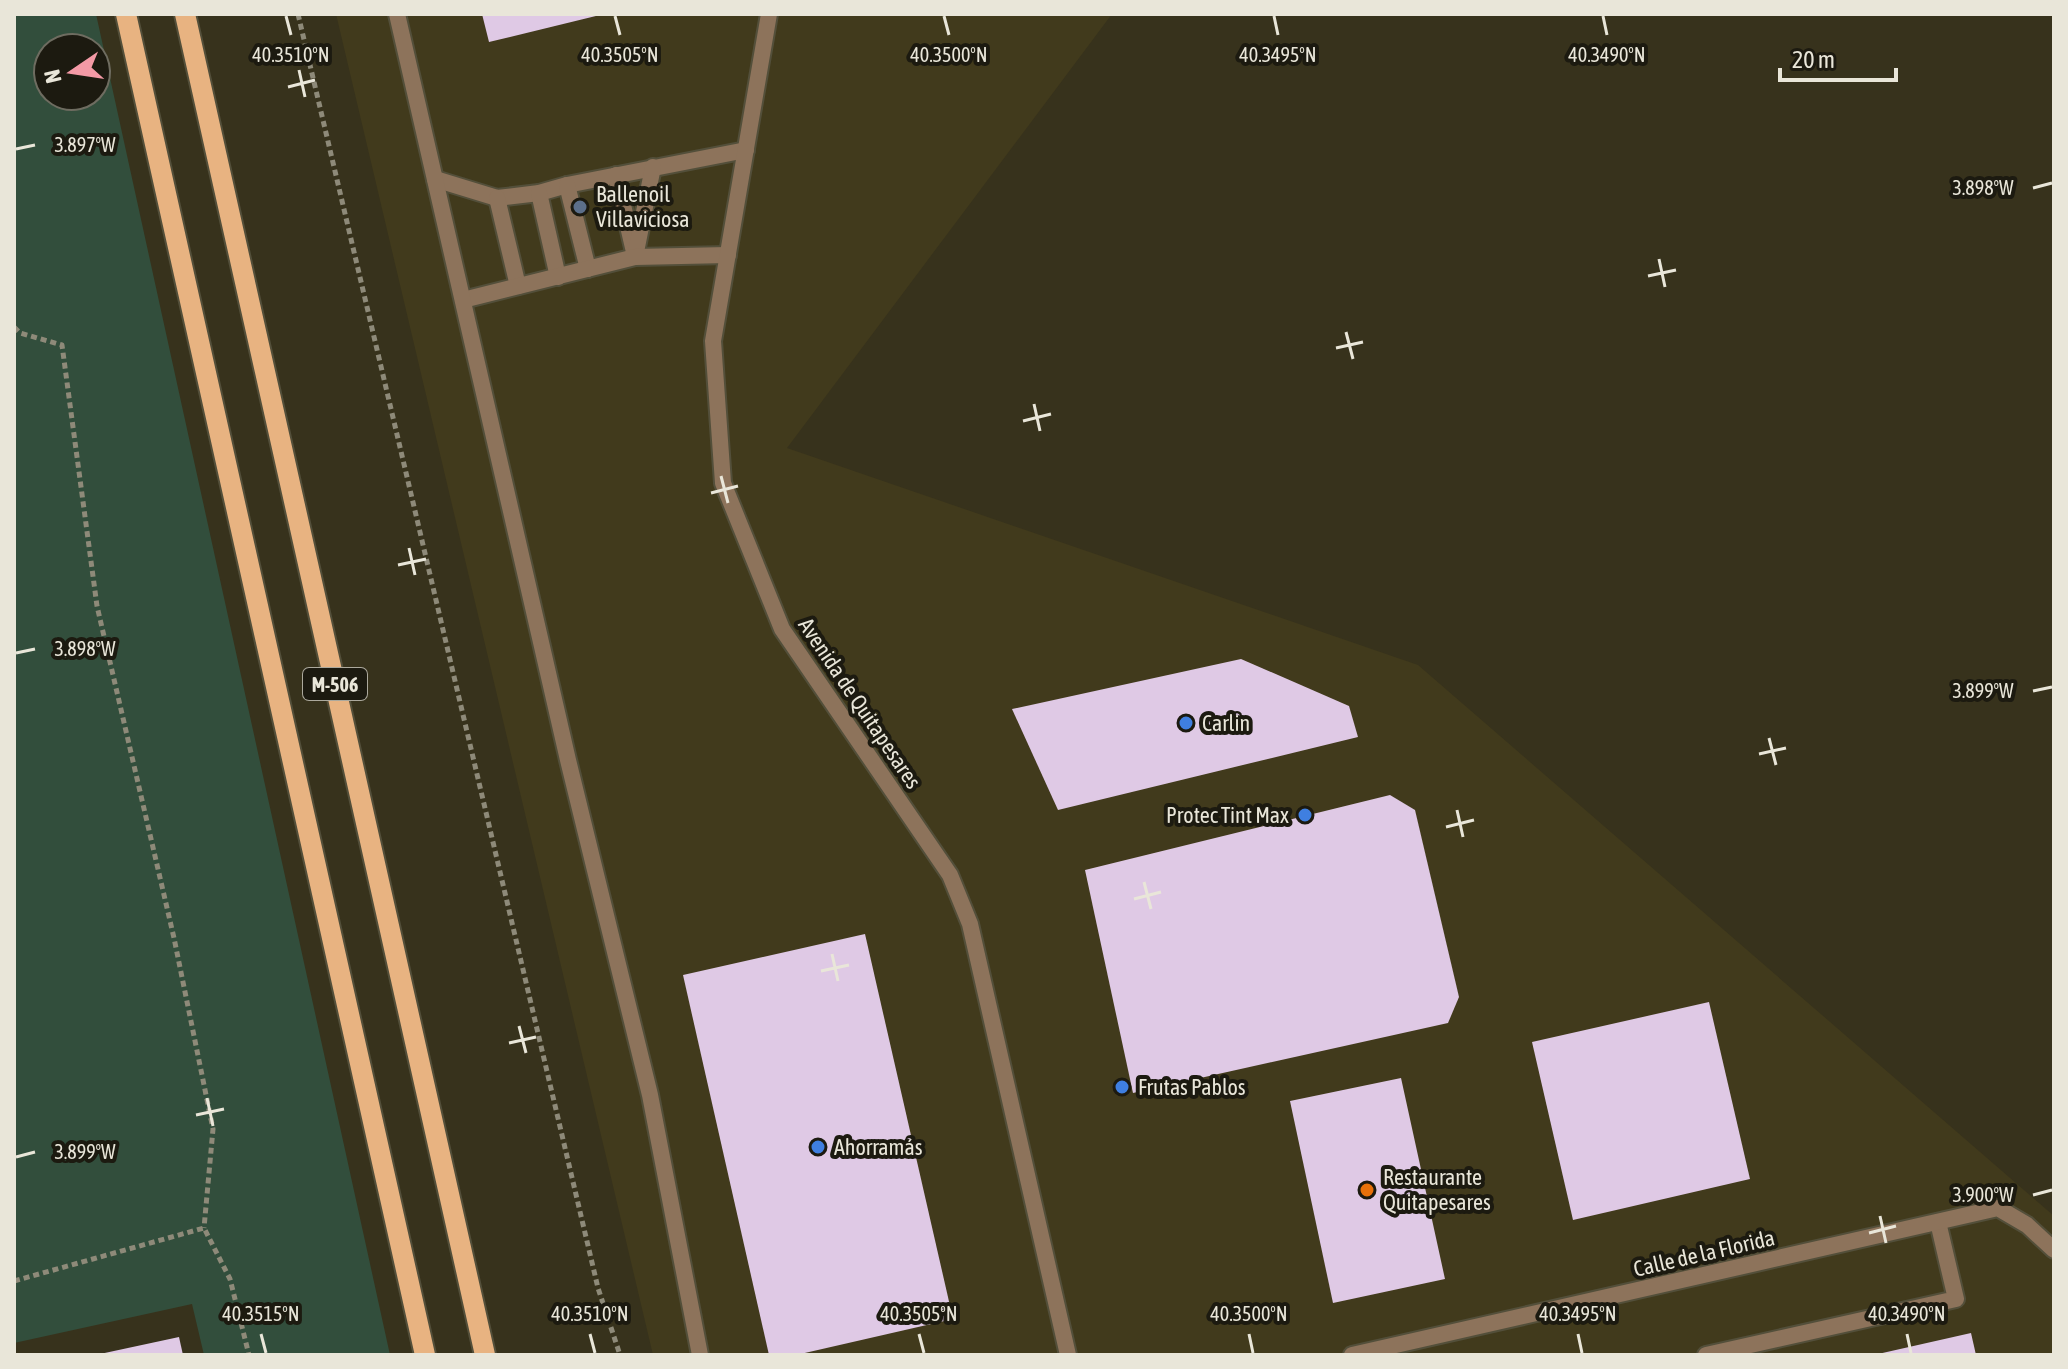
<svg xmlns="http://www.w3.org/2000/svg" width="2068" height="1369" font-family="'Asap Condensed',sans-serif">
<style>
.built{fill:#413a1c}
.green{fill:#324e3c;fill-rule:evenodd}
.building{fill:#dfc9e5}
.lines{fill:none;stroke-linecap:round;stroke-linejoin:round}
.service-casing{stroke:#534f3a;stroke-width:20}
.minor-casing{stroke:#534f3a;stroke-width:20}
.primary-casing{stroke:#534f3a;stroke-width:24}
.path{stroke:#8e8a79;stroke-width:5;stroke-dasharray:6 4;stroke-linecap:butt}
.service{stroke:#8d735b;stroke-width:16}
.minor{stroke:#8d735b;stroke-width:16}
.primary{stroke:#e8b381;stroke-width:20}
.ticks{fill:none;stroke:#e9e6d9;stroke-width:3}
.service-dot{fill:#5c6f8a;stroke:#1c1a10;stroke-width:3}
.shop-dot{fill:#3f7fe0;stroke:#1c1a10;stroke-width:3}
.food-dot{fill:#e8710a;stroke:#1c1a10;stroke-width:3}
.labels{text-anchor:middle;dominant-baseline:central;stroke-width:8;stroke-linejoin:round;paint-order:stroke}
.shield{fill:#1c1a10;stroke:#aca99d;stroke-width:2}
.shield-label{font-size:20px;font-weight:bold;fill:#e9e6d9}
.poi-label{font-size:22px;fill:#e9e6d9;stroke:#1c1a10;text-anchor:start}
.street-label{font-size:22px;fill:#e9e6d9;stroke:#1c1a10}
.ticks-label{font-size:20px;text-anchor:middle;fill:#e9e6d9;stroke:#1c1a10;stroke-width:8;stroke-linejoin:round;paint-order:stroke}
</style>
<rect width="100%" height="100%" fill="#37321c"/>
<path class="built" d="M 336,14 L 1112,14 L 787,448 L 1418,665 L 2054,1216 L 2054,1355 L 653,1355 Z"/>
<path class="green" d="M 14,14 L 96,14 L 390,1355 L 204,1355 L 192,1304 L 14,1343 ZM 48,48 L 96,48 L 96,96 L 48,96 Z"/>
<g class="building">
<path d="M 482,14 L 600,14 L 600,15 L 489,42 Z"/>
<path d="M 1241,659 L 1349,706 L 1358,737 L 1058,810 L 1012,709 Z"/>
<path d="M 1390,795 L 1415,810 L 1459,997 L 1448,1023 L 1133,1093 L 1085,870 Z"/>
<path d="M 865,934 L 953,1319 L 796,1355 L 769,1355 L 683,975 Z"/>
<path d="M 1709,1002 L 1750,1179 L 1573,1220 L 1532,1042 Z"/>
<path d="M 1401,1078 L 1445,1279 L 1333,1303 L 1290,1101 Z"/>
<path d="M 1971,1333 L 1976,1355 L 1879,1355 L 1878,1354 Z"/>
<path d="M 179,1337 L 183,1355 L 100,1355 L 100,1354 Z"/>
</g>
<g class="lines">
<defs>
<g id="service">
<path d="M 616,175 L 634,252"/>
<path d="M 435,179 L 497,198 L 539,193 L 567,185 L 746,150"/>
<path d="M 567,185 L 588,269"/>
<path d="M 539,193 L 558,277"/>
<path d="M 497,198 L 518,286"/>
<path d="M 635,257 L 653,167"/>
<path d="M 463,300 L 635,257 L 728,255"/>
<path d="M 1706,1355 L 1956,1299 L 1938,1222"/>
</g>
<g id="minor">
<path d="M 397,14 L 568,760 L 650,1095 L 700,1355"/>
<path d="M 769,14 L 713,341 L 723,483 L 782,629 L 950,875 L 970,924 L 1068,1355"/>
<path d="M 1352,1355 L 1998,1208 L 2027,1225 L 2054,1250"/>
</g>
<g id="primary">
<path d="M 126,14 L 425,1355"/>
<path d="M 185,14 L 485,1355"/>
</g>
</defs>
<use href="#service" class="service-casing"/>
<use href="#minor" class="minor-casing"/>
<use href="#primary" class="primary-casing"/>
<g class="path">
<path d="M 298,14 L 598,1288 L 620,1355"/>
<path d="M 14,327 L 20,333 L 62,345 L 97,606 L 174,938 L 213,1129 L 204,1228"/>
<path d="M 14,1281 L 204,1228 L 230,1279 L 249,1355"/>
</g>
<use href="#service" class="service"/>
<use href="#minor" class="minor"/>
<use href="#primary" class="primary"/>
</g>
<path class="ticks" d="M 286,16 L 291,35M 615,16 L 620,35M 944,16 L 949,35M 1274,16 L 1278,35M 1603,16 L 1607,35M 299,70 L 305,97M 288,87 L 315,80M 16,149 L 35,145M 2033,188 L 2052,183M 1659,259 L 1665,287M 1648,276 L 1676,270M 1346,332 L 1353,359M 1336,348 L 1363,342M 1034,404 L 1040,431M 1023,421 L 1051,414M 721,476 L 728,503M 711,493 L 738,486M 409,548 L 415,575M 398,565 L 426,559M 16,653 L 35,649M 2033,691 L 2052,687M 1769,738 L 1776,765M 1759,754 L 1786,748M 1457,810 L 1463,837M 1446,827 L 1474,820M 1144,882 L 1151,909M 1134,899 L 1161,892M 832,954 L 838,981M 821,971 L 849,965M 519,1026 L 526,1053M 509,1043 L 536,1037M 207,1098 L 213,1126M 196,1115 L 224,1109M 16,1157 L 35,1152M 2033,1195 L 2052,1190M 1880,1216 L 1886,1243M 1869,1233 L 1896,1226M 261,1334 L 266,1353M 590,1334 L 595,1353M 919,1334 L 924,1353M 1249,1334 L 1253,1353M 1578,1334 L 1582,1353M 1907,1334 L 1911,1353"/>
<circle class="service-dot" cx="580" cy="207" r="8"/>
<g class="shop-dot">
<circle cx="1186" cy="723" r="8"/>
<circle cx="1305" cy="815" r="8"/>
<circle cx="1122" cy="1087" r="8"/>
<circle cx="818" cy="1147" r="8"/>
</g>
<circle class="food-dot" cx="1367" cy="1190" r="8"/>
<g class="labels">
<rect class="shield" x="303" y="668" width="64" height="32" rx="6"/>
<g class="shield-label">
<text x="335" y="684">M-506</text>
</g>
<g class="poi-label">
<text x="596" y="194">Ballenoil<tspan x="596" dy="25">Villaviciosa</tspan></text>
<text x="1202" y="723">Carlin</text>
<text x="1289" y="815" text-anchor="end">Protec Tint Max</text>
<text x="1138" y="1087">Frutas Pablos</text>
<text x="834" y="1147">Ahorramás</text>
<text x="1383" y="1177">Restaurante<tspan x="1383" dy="25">Quitapesares</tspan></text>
</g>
<g class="street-label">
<text transform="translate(860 703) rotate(56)">Avenida de Quitapesares</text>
<text transform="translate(1704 1253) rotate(-13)">Calle de la Florida</text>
</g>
</g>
<g class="ticks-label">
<text x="291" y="62">40.3510°N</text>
<text x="620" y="62">40.3505°N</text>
<text x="949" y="62">40.3500°N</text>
<text x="1278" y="62">40.3495°N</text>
<text x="1607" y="62">40.3490°N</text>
<text x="85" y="152">3.897°W</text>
<text x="1983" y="195">3.898°W</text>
<text x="85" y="656">3.898°W</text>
<text x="1983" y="698">3.899°W</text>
<text x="85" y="1159">3.899°W</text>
<text x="1983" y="1202">3.900°W</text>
<text x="261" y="1321">40.3515°N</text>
<text x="590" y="1321">40.3510°N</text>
<text x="919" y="1321">40.3505°N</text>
<text x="1249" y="1321">40.3500°N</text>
<text x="1578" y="1321">40.3495°N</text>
<text x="1907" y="1321">40.3490°N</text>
</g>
<rect width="2068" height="1369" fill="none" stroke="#e9e6d9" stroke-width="32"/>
<g transform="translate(72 72) rotate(257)"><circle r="38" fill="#1c1a10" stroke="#6e6c60" stroke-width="2"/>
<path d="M0-6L14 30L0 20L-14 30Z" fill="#f49aa6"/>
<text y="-12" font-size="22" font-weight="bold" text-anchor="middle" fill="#e9e6d9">N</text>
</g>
<path d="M1780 68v12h116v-12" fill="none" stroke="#e9e6d9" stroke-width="4"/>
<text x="1792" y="68" font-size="24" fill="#e9e6d9" stroke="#1c1a10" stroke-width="6" paint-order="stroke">20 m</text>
</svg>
